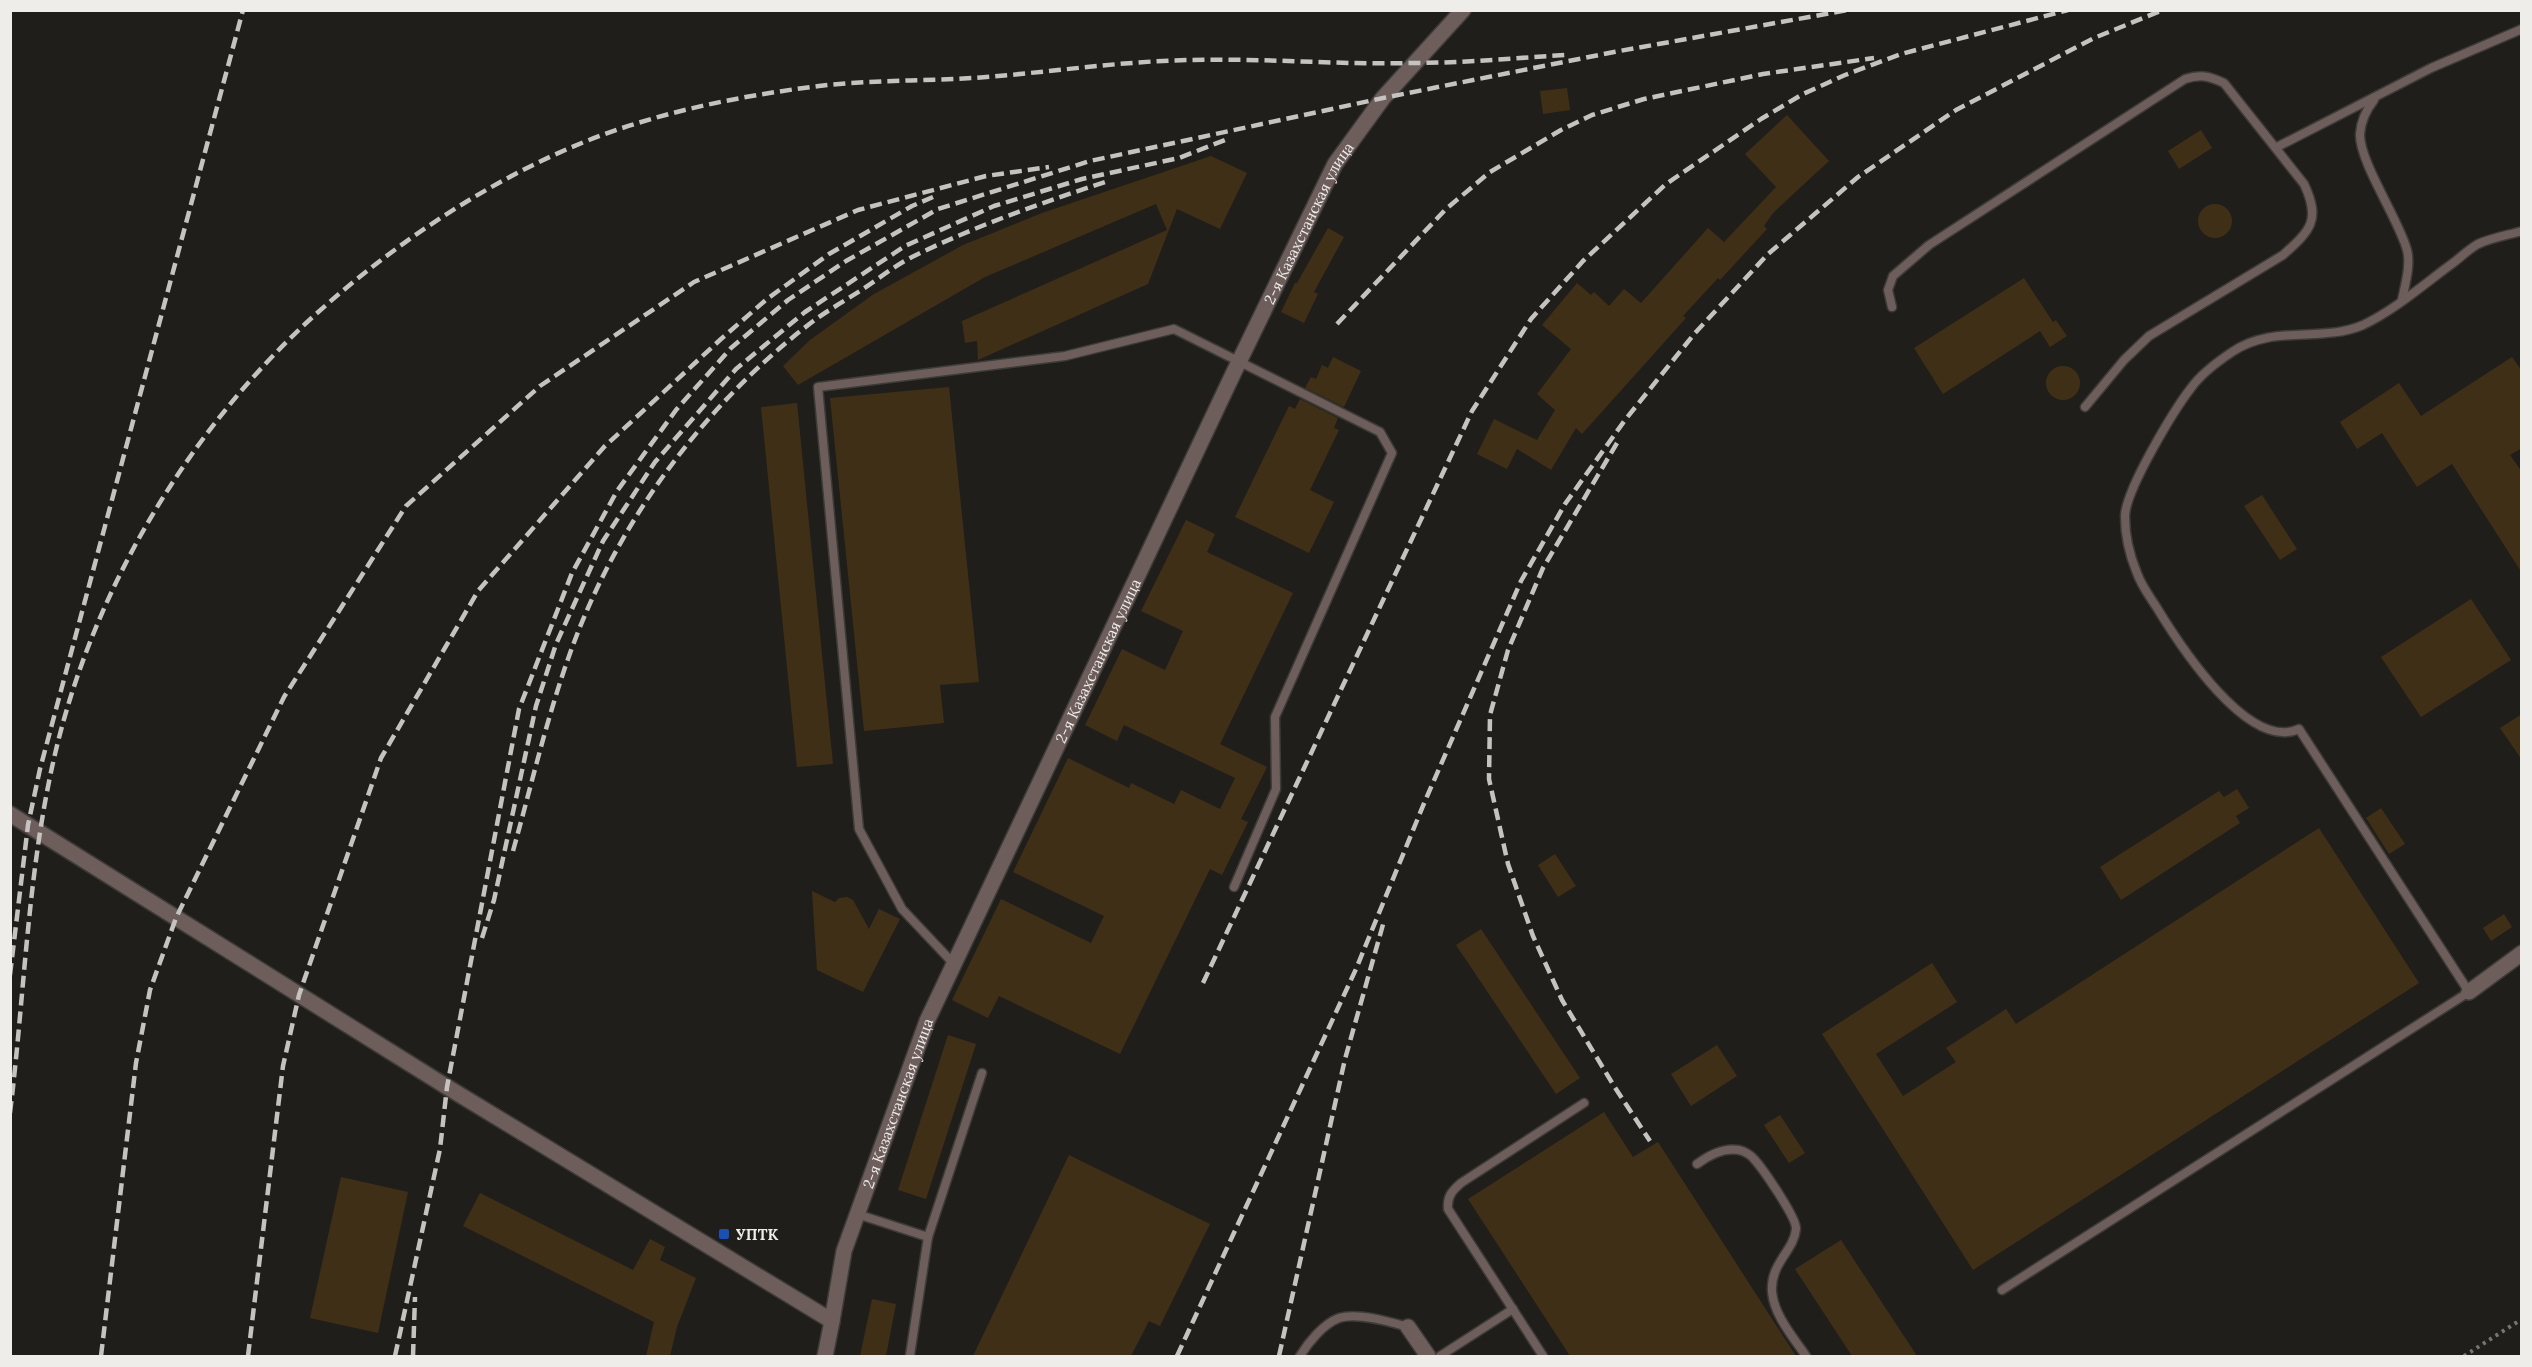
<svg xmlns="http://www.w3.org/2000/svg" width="2532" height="1367" font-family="Lora,serif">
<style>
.building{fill:#402f17}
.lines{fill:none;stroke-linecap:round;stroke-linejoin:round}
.service-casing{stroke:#3d3b37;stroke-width:11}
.minor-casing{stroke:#3d3b37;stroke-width:18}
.tertiary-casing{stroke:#3d3b37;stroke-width:18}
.path{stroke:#777571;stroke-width:4;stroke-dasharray:3 4.5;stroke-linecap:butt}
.service{stroke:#6d5e5c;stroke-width:8}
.minor{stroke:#6d5e5c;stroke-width:15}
.tertiary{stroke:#6d5e5c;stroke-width:15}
.rail{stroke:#c5c3c0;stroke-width:4.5;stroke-dasharray:12 6;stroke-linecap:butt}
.transit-dot{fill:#1a4fb4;stroke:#201e1a;stroke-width:2}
.labels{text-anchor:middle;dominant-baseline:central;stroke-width:6;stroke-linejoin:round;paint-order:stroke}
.street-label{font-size:15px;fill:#eeedea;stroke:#201e1a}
.poi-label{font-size:15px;font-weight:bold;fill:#eeedea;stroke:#201e1a;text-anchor:start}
</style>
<rect width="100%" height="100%" fill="#201e1a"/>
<g class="building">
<path d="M 1567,88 L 1570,110 L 1543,114 L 1540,91 Z"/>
<path d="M 1787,115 L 1829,161 L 1773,213 L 1764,226 L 1767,229 L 1720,280 L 1718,278 L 1683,316 L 1686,318 L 1582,434 L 1576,428 L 1551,470 L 1517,449 L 1507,469 L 1477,454 L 1494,419 L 1537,440 L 1555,410 L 1537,394 L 1571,349 L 1542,325 L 1577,283 L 1591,295 L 1594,292 L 1609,306 L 1624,289 L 1641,303 L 1708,228 L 1724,242 L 1776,187 L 1745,154 Z"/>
<path d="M 2201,130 L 2212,148 L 2179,169 L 2168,151 Z"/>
<path d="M 1211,156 L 1247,173 L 1220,229 L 1177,209 L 1148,284 L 978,360 L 977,341 L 965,343 L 962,321 L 1167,230 L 1156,204 L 985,277 L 798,385 L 783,366 L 810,340 L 874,294 L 963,245 L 1042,213 Z"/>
<circle cx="2215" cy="221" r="17"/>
<path d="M 1328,228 L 1344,237 L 1314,292 L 1318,294 L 1304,323 L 1281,312 L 1295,283 L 1297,283 Z"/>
<path d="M 2024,278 L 2053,322 L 2056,320 L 2067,336 L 2050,347 L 2040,331 L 1943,394 L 1914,348 Z"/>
<path d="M 1333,357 L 1361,371 L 1344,407 L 1305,388 L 1311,377 L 1316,379 L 1322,365 L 1328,368 Z"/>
<path d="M 2512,357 L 2522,371 L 2522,448 L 2510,455 L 2522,472 L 2522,573 L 2452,464 L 2417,487 L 2382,433 L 2357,449 L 2340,422 L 2399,383 L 2421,416 Z"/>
<circle cx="2063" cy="383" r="17"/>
<path d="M 949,387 L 979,682 L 940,685 L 944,723 L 864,731 L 830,398 Z"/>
<path d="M 1300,399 L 1338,418 L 1334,428 L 1339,430 L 1310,490 L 1334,502 L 1309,553 L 1235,517 L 1289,406 L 1295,409 Z"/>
<path d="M 797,403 L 833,764 L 797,767 L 761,407 Z"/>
<path d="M 2262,495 L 2297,549 L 2280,560 L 2244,506 Z"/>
<path d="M 1186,520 L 1215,534 L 1207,552 L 1293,593 L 1220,744 L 1267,767 L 1241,819 L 1248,822 L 1222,875 L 1210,869 L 1120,1054 L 999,996 L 988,1018 L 952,1000 L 1001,899 L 1091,943 L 1104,916 L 1013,872 L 1068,758 L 1129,788 L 1131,783 L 1174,804 L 1181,790 L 1220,809 L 1235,778 L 1124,725 L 1117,741 L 1085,725 L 1122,649 L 1165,670 L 1183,631 L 1141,611 Z"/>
<path d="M 2471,599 L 2511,660 L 2421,717 L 2381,657 Z"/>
<path d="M 2522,714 L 2522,760 L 2500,728 Z"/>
<path d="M 2237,789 L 2249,808 L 2236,816 L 2240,823 L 2121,900 L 2100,867 L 2219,791 L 2224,797 Z"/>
<path d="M 2381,808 L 2405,844 L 2389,854 L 2366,818 Z"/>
<path d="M 2319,828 L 2419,983 L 1973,1270 L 1822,1034 L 1932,963 L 1957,1002 L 1876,1054 L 1903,1096 L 1956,1062 L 1946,1048 L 2006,1009 L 2016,1024 Z"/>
<path d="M 1555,854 L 1576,886 L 1558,897 L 1538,865 Z"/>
<path d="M 812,891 L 835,902 L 839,898 L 847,897 L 853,900 L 869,929 L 879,909 L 900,919 L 863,992 L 817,970 Z"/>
<path d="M 2504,914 L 2512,927 L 2491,941 L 2483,928 Z"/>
<path d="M 1481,929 L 1580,1078 L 1556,1094 L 1456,945 Z"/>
<path d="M 948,1035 L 976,1044 L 926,1199 L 898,1190 Z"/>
<path d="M 1717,1045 L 1737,1076 L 1691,1106 L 1671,1074 Z"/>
<path d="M 1604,1112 L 1633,1157 L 1658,1142 L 1796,1356 L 1570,1356 L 1468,1199 Z"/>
<path d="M 1780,1115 L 1805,1153 L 1789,1163 L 1764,1125 Z"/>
<path d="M 1069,1155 L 1210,1224 L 1160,1326 L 1149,1321 L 1131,1356 L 973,1356 Z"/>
<path d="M 341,1177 L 408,1192 L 378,1333 L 310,1318 Z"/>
<path d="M 480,1193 L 633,1270 L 650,1239 L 665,1247 L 660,1260 L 696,1278 L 677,1327 L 670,1356 L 646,1356 L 654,1322 L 463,1226 Z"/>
<path d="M 1841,1240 L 1917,1356 L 1852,1356 L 1795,1269 Z"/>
<path d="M 872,1299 L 896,1304 L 886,1356 L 860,1356 Z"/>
</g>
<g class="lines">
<defs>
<g id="service">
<path d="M 2374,100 C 2366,110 2361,121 2360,134 C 2359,161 2399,220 2407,250 C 2411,265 2405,285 2402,300"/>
<path d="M 2277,147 L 2431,68 L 2522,29"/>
<path d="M 1892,307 L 1888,290 L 1893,276 L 1929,245 L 2185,79 C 2200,74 2209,76 2224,83 L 2304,184 C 2321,220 2311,230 2283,255 L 2149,336 L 2124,360 L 2085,407"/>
<path d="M 954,964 L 902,909 L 859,829 L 818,387 L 1065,356 L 1174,329 L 1380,432 L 1392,453 L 1275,717 L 1276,789 L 1234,887"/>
<path d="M 1697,1164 C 1709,1155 1723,1147 1739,1150 C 1744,1151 1751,1155 1754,1159 C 1763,1169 1797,1218 1796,1229 C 1794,1251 1770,1263 1772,1292 C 1774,1315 1793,1337 1806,1356"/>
<path d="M 857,1214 L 928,1237 L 982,1073"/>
<path d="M 2002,1290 L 2469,992 L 2299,729 C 2248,752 2179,644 2157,608 C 2150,597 2141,585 2137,573 C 2129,554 2125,536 2125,516 C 2126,489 2174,410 2191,388 C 2201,374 2217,362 2232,352 C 2273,324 2321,343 2363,325 C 2395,310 2424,284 2453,263 C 2461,257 2469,249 2478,244 C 2491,238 2508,235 2522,231"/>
<path d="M 910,1355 L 928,1237"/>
<path d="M 1300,1356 C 1308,1343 1323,1324 1339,1318 C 1357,1312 1391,1322 1408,1327"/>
<path d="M 1440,1356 L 1513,1309"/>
<path d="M 1543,1356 L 1448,1209 C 1447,1196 1452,1191 1461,1183 L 1584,1103"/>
</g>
<g id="minor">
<path id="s1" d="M 10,814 L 447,1087 L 832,1321 L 844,1251 L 927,1021 L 1234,372 L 1335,164 L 1383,98 L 1463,10"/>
<path d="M 2469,992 L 2522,953"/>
<path d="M 1408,1327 L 1428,1356"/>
</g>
<path id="tertiary" d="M 825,1356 L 832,1321"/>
</defs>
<use href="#service" class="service-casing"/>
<use href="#minor" class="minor-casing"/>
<use href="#tertiary" class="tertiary-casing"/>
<path class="path" d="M 2464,1356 L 2522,1319"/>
<use href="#service" class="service"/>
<use href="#minor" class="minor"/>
<use href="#tertiary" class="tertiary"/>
<g class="rail">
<path d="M 1337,324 L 1446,209 L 1490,172 L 1561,130 L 1592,115 L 1644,99 L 1763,74 L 1874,58"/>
<path d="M 1617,443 L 1543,568 L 1508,650 L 1490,715 L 1489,779 L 1508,864 L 1533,936 L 1562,1000 L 1614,1086 L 1650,1141"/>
<path d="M 513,851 C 534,776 551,699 580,627 C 628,508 710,400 812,322 C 827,311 844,301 860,291 C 877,280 894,266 912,257 C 975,226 1041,203 1108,181"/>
<path d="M 482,938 L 494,900 L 536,706 L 556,644 L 603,541 L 655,462 L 736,369 L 805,312 L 905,246 L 994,206 L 1082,179 L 1179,158 L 1230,138"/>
<path d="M 10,975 L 28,825 L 40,769 L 243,10"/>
<path d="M 1203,983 L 1472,411 L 1531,319 L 1583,261 L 1666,184 L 1761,119 L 1803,94 L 1845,75 L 1901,54 L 2068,10"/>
<path d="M 10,1113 C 27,975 28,833 70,699 C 115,554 203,416 316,314 C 394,244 486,182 584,142 C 659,112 739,96 819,86 C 869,80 922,81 973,78 C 1046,73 1119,61 1192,60 C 1265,58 1339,65 1412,63 C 1463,63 1515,58 1566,55"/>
<path d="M 101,1356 L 136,1063 L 150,990 L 176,918 L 284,697 L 406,506 L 540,386 L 694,282 L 858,210 L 986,176 L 1049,167"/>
<path d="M 248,1356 L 283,1066 L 299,995 L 381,758 L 478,591 L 604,447 L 721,339 L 767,299 L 829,254 L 912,206 L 933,197"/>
<path d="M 395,1356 L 440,1149 L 447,1087 L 519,709 L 572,573 L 617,491 L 676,410 L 731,348 L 788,300 L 846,261 L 938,209 L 1090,161 L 1383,98 L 1614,52 L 1848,10"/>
<path d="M 413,1356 L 415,1297"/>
<path d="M 1177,1356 L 1356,969 L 1425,801 L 1521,581 L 1565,504 L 1625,420 L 1695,333 L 1768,254 L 1858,177 L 1956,110 L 2094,38 L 2163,10"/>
<path d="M 1279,1356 L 1345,1059 L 1384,921"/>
</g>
</g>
<rect class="transit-dot" x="718" y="1228" width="12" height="12" rx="3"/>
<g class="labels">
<g class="street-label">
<text stroke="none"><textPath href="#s1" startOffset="2166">2-я Казахстанская улица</textPath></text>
<text stroke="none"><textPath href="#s1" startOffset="1680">2-я Казахстанская улица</textPath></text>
<text stroke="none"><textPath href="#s1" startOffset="1194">2-я Казахстанская улица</textPath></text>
</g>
<g class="poi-label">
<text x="736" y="1234">УПТК</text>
</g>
</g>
<rect width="2532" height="1367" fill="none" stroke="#eeedea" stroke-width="24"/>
</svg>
